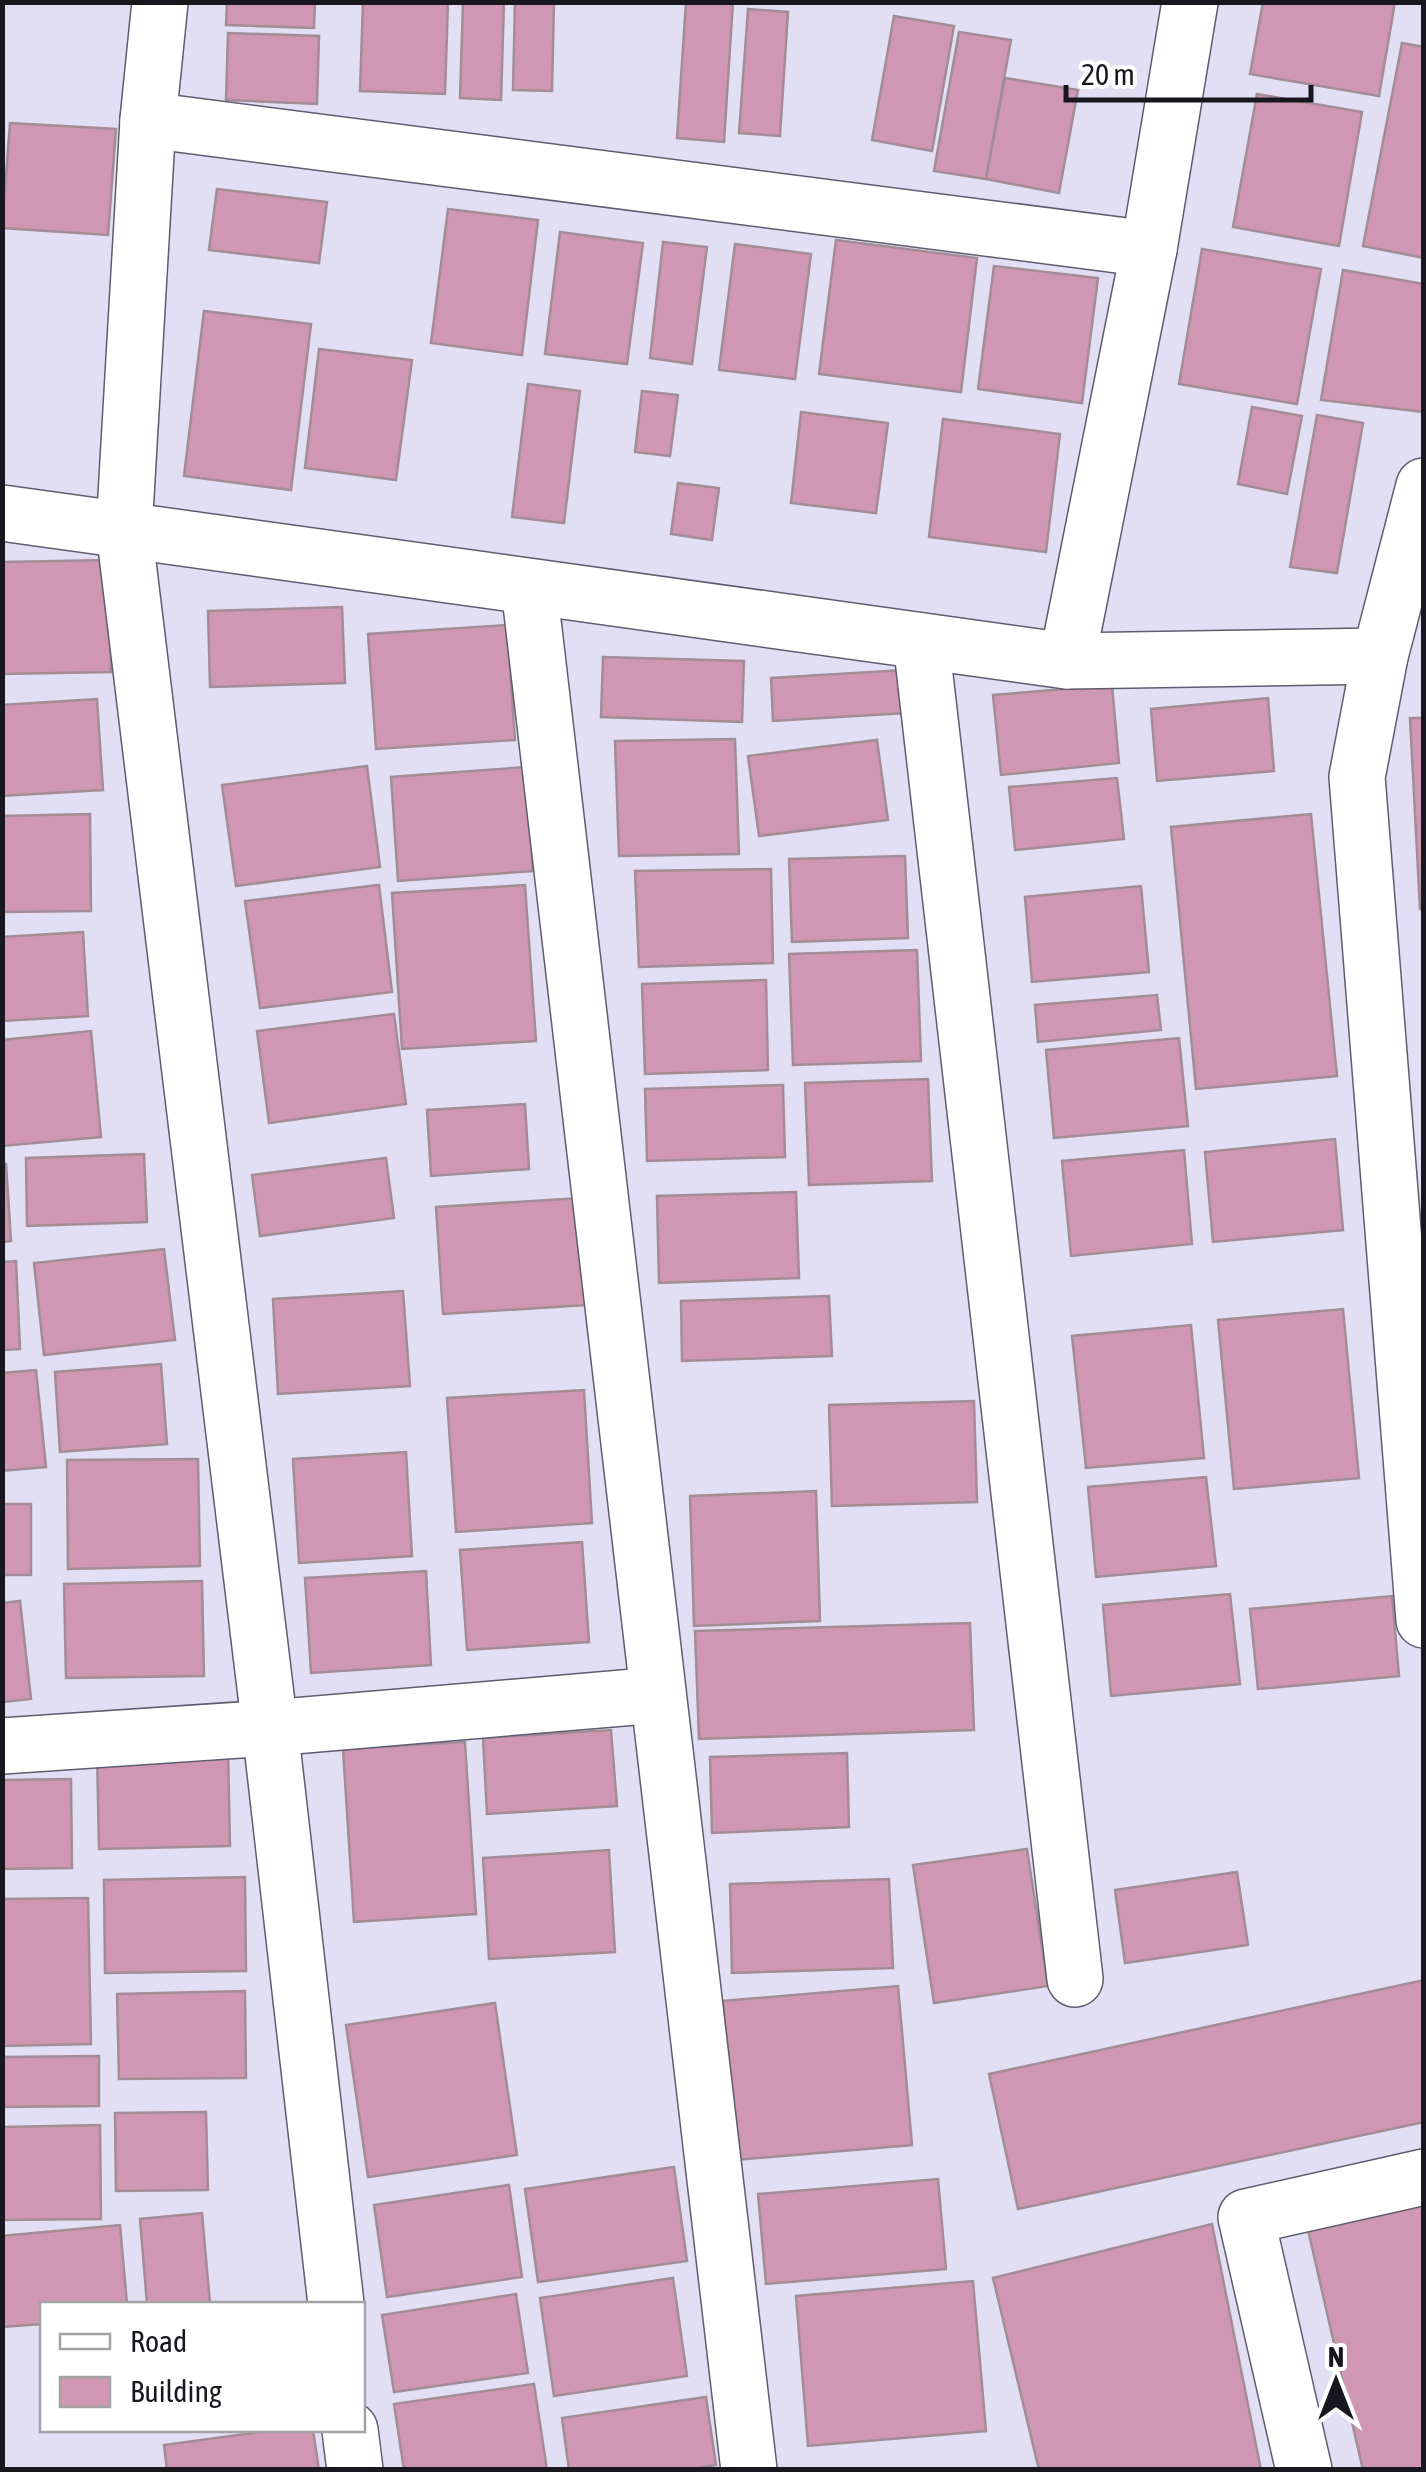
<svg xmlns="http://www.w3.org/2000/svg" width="1426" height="2472" font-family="'Asap Condensed',sans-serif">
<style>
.building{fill:#cf97b1;stroke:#a28d96;stroke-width:2.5}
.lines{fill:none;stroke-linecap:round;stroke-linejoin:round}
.street-casing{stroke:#5f5c6e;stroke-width:58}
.secondary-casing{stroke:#5f5c6e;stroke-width:58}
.street{stroke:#fff;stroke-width:55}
.secondary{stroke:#fff;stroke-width:55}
</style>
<rect width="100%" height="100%" fill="#e2dff4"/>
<g class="building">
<path d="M 227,2 L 315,2 L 314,28 L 226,25 Z"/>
<path d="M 363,2 L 448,2 L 445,94 L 360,91 Z"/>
<path d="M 463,2 L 504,2 L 501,100 L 460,98 Z"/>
<path d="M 515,2 L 554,2 L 552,91 L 513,90 Z"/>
<path d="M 686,2 L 733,2 L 724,142 L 677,138 Z"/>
<path d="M 1263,2 L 1395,2 L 1379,96 L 1250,74 Z"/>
<path d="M 748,9 L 788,12 L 780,136 L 739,133 Z"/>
<path d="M 894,16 L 954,26 L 932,151 L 872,140 Z"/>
<path d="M 959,32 L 1011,40 L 986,179 L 934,171 Z"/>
<path d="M 228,33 L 319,36 L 317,104 L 226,100 Z"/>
<path d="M 1402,43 L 1424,47 L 1424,258 L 1363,246 Z"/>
<path d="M 1005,78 L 1078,90 L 1059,193 L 986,179 Z"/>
<path d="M 1257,94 L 1362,112 L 1339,246 L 1233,227 Z"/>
<path d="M 10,123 L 116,129 L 108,235 L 2,228 Z"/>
<path d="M 217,189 L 327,202 L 319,263 L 209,250 Z"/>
<path d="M 448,209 L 538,220 L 522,355 L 431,343 Z"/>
<path d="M 560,232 L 643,243 L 627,364 L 545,354 Z"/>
<path d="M 836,240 L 977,258 L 961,392 L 819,374 Z"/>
<path d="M 663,242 L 707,247 L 692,364 L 650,358 Z"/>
<path d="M 735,244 L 811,254 L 795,379 L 719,370 Z"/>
<path d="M 1202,249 L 1321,269 L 1297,404 L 1179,384 Z"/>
<path d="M 994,266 L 1098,278 L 1082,403 L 978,389 Z"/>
<path d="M 1343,270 L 1424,284 L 1424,412 L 1321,400 Z"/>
<path d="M 204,311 L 311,324 L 291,490 L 184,476 Z"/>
<path d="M 319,349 L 412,360 L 396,480 L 305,468 Z"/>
<path d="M 528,384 L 580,391 L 564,523 L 512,517 Z"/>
<path d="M 642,391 L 678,395 L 670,456 L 635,452 Z"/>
<path d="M 1252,407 L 1302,416 L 1287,494 L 1238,484 Z"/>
<path d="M 801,412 L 888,423 L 876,513 L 791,503 Z"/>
<path d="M 1317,415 L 1363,423 L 1337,573 L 1290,567 Z"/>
<path d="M 943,419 L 1060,434 L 1046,552 L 929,537 Z"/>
<path d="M 678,483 L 719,488 L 712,540 L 671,534 Z"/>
<path d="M 109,560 L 111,672 L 2,674 L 2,562 Z"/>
<path d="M 342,607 L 345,683 L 210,687 L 208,611 Z"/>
<path d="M 507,625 L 515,740 L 376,749 L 368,634 Z"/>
<path d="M 603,657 L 744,661 L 742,722 L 601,717 Z"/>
<path d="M 904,670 L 906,713 L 773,721 L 771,678 Z"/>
<path d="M 1112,685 L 1119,763 L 1001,775 L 993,695 Z"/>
<path d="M 1268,698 L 1274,771 L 1157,781 L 1151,709 Z"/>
<path d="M 97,699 L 103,790 L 2,796 L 2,705 Z"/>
<path d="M 1410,718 L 1424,718 L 1424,909 L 1420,909 Z"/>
<path d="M 735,739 L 739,854 L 619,856 L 615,741 Z"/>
<path d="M 877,740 L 888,820 L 759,836 L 748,756 Z"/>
<path d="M 367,766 L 380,867 L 236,886 L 222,785 Z"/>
<path d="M 526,767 L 533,871 L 398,881 L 391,777 Z"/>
<path d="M 1117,778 L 1124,839 L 1015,850 L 1009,787 Z"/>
<path d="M 90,814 L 91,911 L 2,912 L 2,816 Z"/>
<path d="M 1311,814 L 1337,1076 L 1196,1089 L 1171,827 Z"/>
<path d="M 905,856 L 908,938 L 792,942 L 789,859 Z"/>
<path d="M 771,869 L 773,963 L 639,967 L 635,871 Z"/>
<path d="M 379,885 L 392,992 L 260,1008 L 245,901 Z"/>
<path d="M 525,885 L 536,1041 L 402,1049 L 392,893 Z"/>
<path d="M 1141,886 L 1149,972 L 1032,982 L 1025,897 Z"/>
<path d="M 83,932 L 88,1016 L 2,1021 L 2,937 Z"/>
<path d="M 917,950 L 921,1061 L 793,1065 L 789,954 Z"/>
<path d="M 766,980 L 768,1070 L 645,1074 L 642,984 Z"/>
<path d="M 1157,995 L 1161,1030 L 1038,1042 L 1035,1005 Z"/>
<path d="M 394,1014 L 406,1104 L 269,1123 L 257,1031 Z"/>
<path d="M 91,1031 L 101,1137 L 2,1146 L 2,1040 Z"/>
<path d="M 1179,1038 L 1188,1126 L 1054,1138 L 1046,1050 Z"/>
<path d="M 928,1079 L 932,1181 L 809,1185 L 805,1083 Z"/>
<path d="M 783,1085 L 785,1157 L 647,1161 L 645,1089 Z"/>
<path d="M 525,1104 L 529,1169 L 431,1176 L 427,1110 Z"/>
<path d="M 1335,1139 L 1343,1230 L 1213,1242 L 1205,1152 Z"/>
<path d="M 1184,1150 L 1192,1244 L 1071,1256 L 1062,1161 Z"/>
<path d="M 144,1154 L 147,1222 L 27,1226 L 26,1158 Z"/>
<path d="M 386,1158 L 394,1218 L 260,1236 L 252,1175 Z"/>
<path d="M 2,1164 L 6,1164 L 11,1241 L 2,1242 Z"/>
<path d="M 796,1192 L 799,1278 L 659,1283 L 657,1196 Z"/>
<path d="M 580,1198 L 586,1305 L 443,1314 L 436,1207 Z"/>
<path d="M 164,1249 L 175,1340 L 44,1355 L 34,1263 Z"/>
<path d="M 16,1261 L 20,1349 L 2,1350 L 2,1262 Z"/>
<path d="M 403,1291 L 410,1386 L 278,1394 L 273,1299 Z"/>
<path d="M 829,1296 L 832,1356 L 682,1361 L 681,1301 Z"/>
<path d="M 1343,1309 L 1359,1478 L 1234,1489 L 1218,1320 Z"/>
<path d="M 1191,1325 L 1204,1458 L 1086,1468 L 1072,1336 Z"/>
<path d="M 161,1364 L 167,1444 L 60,1452 L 55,1372 Z"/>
<path d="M 36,1370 L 46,1467 L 2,1471 L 2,1373 Z"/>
<path d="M 584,1390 L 592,1523 L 456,1532 L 447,1398 Z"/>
<path d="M 974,1401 L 977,1502 L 832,1506 L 829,1405 Z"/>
<path d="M 406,1452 L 412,1556 L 299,1563 L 293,1459 Z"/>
<path d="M 198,1459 L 200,1566 L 68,1569 L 67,1460 Z"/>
<path d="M 1206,1477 L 1216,1566 L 1096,1577 L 1088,1487 Z"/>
<path d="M 816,1491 L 820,1621 L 694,1626 L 690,1496 Z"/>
<rect x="2" y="1504" width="29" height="71"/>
<path d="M 582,1542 L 589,1642 L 467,1650 L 460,1550 Z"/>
<path d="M 426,1571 L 431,1665 L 311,1673 L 305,1578 Z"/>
<path d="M 202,1581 L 204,1676 L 66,1678 L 64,1584 Z"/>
<path d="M 1230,1594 L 1240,1684 L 1111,1696 L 1103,1605 Z"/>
<path d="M 1392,1596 L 1399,1676 L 1258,1689 L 1250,1609 Z"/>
<path d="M 20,1601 L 31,1699 L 2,1702 L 2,1603 Z"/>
<path d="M 970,1623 L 974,1730 L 699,1739 L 695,1631 Z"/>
<path d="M 611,1730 L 617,1806 L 487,1814 L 483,1738 Z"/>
<path d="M 465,1742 L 476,1914 L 354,1922 L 343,1749 Z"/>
<path d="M 228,1749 L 230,1846 L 99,1849 L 97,1751 Z"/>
<path d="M 847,1753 L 849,1827 L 712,1833 L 710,1757 Z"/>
<path d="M 71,1779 L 72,1868 L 2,1869 L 2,1780 Z"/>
<path d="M 1027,1849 L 1048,1986 L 934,2003 L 913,1865 Z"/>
<path d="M 609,1850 L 615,1952 L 489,1959 L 483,1858 Z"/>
<path d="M 1237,1872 L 1248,1945 L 1125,1963 L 1115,1890 Z"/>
<path d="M 245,1877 L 246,1971 L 105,1973 L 104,1880 Z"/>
<path d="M 889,1879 L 893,1968 L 732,1973 L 730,1884 Z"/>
<path d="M 88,1898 L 91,2044 L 2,2046 L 2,1899 Z"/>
<path d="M 1424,1980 L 1424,2122 L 1018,2209 L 989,2074 Z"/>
<path d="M 898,1986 L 912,2145 L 736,2160 L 723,2001 Z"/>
<path d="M 245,1991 L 246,2078 L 119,2079 L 117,1994 Z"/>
<path d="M 495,2003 L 517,2155 L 368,2177 L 346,2025 Z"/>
<path d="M 99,2056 L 99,2106 L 2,2107 L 2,2057 Z"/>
<path d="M 206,2112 L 208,2190 L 116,2191 L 115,2113 Z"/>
<path d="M 100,2125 L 101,2219 L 2,2220 L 2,2127 Z"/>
<path d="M 674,2167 L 687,2261 L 538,2282 L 525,2189 Z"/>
<path d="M 938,2179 L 946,2269 L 766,2284 L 758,2194 Z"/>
<path d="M 509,2185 L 522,2277 L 387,2297 L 374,2205 Z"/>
<path d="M 1424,2194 L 1424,2470 L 1363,2470 L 1306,2221 Z"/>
<path d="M 202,2213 L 210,2304 L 147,2304 L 140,2219 Z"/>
<path d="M 1212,2224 L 1261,2470 L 1039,2470 L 993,2278 Z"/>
<path d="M 120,2225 L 127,2304 L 42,2304 L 42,2324 L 2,2327 L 2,2236 Z"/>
<path d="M 673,2278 L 687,2376 L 554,2396 L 540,2298 Z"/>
<path d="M 973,2281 L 986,2431 L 808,2446 L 796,2296 Z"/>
<path d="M 516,2294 L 528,2373 L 394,2392 L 382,2315 Z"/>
<path d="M 534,2384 L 547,2470 L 404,2470 L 394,2404 Z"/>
<path d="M 706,2397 L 716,2465 L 684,2470 L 569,2470 L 562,2418 Z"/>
<path d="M 275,2430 L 313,2430 L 319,2470 L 167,2470 L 164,2445 Z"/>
</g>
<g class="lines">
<defs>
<g id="street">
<path d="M 160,2 L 148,120 L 124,530 L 270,1728 L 336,2304"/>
<path d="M 148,120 L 1149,249"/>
<path d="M 1424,486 L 1380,656 L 1357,777 L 1424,1620"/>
<path d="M 529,587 L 749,2470"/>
<path d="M 921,641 L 1075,1979"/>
<path d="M 1067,661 L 1380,656"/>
<path d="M 2,1746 L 270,1728 L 658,1695"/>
<path d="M 350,2430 L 355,2470"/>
<path d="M 1304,2470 L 1246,2217 L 1424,2177"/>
</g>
<path id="secondary" d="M 2,513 L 1067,661 L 1149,249 L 1190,2"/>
</defs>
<use href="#street" class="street-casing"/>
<use href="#secondary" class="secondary-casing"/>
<use href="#street" class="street"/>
<use href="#secondary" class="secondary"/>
</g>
<rect width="1426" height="2472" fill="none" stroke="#18171e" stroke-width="10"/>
<rect x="40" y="2302" width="325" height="130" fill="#ffffff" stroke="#a3a2a5" stroke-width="2.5"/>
<rect x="60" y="2334" width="50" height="15" fill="#ffffff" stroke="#a3a2a5" stroke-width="2.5"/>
<text x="130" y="2352" font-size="30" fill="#18171e">Road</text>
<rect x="60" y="2377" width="50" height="30" fill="#cf97b1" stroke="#a3a2a5" stroke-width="2.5"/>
<text x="130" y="2402" font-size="30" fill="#18171e">Building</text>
<g transform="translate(1336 2382)" stroke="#ffffff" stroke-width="8" paint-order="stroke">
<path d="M0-8L18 38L0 25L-18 38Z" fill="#18171e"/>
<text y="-15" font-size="28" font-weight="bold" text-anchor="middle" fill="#18171e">N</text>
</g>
<path d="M1066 85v15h245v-15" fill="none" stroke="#18171e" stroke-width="5"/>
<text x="1081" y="85" font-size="30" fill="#18171e" stroke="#ffffff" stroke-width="8" paint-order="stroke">20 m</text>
</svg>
